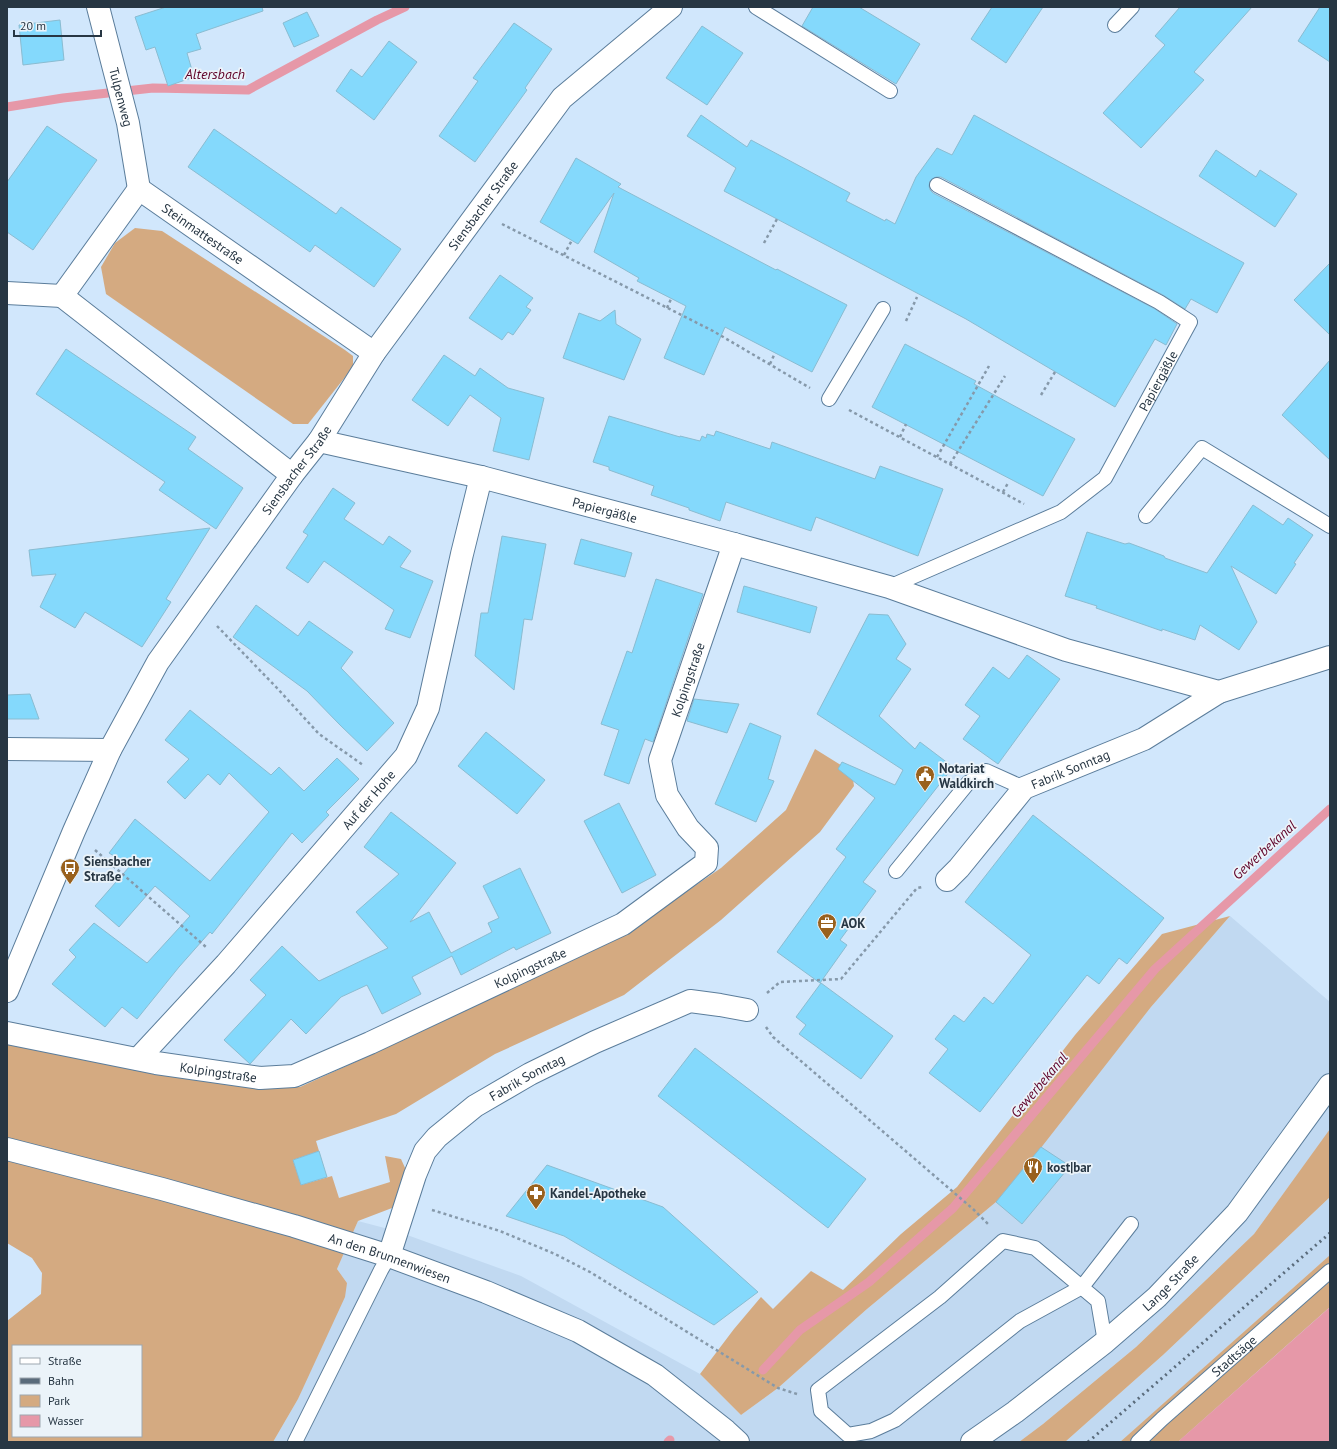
<svg xmlns="http://www.w3.org/2000/svg" width="1337" height="1449" font-family="'PT Sans',sans-serif">
<style>
.built{fill:#c1d9f1}
.green{fill:#d4aa81;fill-rule:evenodd}
.water{fill:#e698a8}
.lines{fill:none;stroke-linecap:round;stroke-linejoin:round}
.stream{stroke:#e698a8;stroke-width:9}
.building{fill:#84d9fc;stroke:#8abcd1}
.lane-casing{stroke:#5b7d9b;stroke-width:16}
.street-casing{stroke:#5b7d9b;stroke-width:24}
.secondary-casing{stroke:#5b7d9b;stroke-width:24}
.path{stroke:#8699aa;stroke-width:2.5;stroke-dasharray:3 3;stroke-linecap:butt}
.lane{stroke:#fff;stroke-width:14}
.street{stroke:#fff;stroke-width:22}
.secondary{stroke:#fff;stroke-width:22}
.rail{stroke:#5a6b7b;stroke-width:3;stroke-dasharray:2 4;stroke-linecap:butt}
.labels{text-anchor:middle;dominant-baseline:central;stroke-width:3.5;stroke-linejoin:round;paint-order:stroke}
.street-label{font-size:13px;fill:#273643;stroke:#ebf3f9}
.poi-label{font-size:13px;font-weight:bold;fill:#273643;stroke:#ebf3f9;text-anchor:start}
.water-label{font-size:14px;font-style:italic;fill:#5f0027;stroke:#ebf3f9}
</style>
<rect width="100%" height="100%" fill="#d1e7fc"/>
<g class="built">
<path d="M 1230,916 L 1330,1002 L 1330,1130 L 1254,1234 L 1136,1347 L 1043,1424 L 1019,1442 L 273,1442 L 298,1399 L 347,1283 L 337,1269 L 358,1221 L 396,1231 L 521,1276 L 700,1374 L 741,1415 L 778,1388 L 867,1309 L 996,1202 L 1151,1007 Z"/>
<path d="M 1330,1197 L 1330,1255 L 1120,1442 L 1065,1442 L 1163,1355 Z"/>
</g>
<g class="green">
<path d="M 135,228 L 162,231 L 345,350 L 353,356 L 353,367 L 308,424 L 293,424 L 106,294 L 101,267 L 115,243 Z"/>
<path d="M 815,749 L 852,772 L 854,786 L 820,832 L 721,920 L 624,995 L 495,1054 L 396,1114 L 316,1141 L 319,1151 L 293,1160 L 301,1185 L 332,1176 L 339,1198 L 390,1182 L 385,1156 L 401,1159 L 406,1170 L 397,1201 L 392,1208 L 358,1221 L 337,1269 L 347,1283 L 345,1297 L 298,1399 L 273,1442 L 7,1442 L 7,1321 L 41,1294 L 42,1273 L 32,1258 L 7,1243 L 7,1044 L 260,1089 L 300,1087 L 364,1058 L 627,932 L 721,868 L 786,810 ZM 13,1346 L 141,1346 L 141,1436 L 13,1436 Z"/>
<path d="M 1230,916 L 1151,1007 L 1004,1195 L 996,1202 L 867,1309 L 778,1388 L 741,1415 L 700,1374 L 734,1329 L 761,1297 L 773,1309 L 811,1271 L 843,1290 L 901,1234 L 957,1187 L 1075,1035 L 1162,934 Z"/>
<path d="M 1330,1129 L 1330,1197 L 1163,1355 L 1065,1442 L 1019,1442 L 1043,1424 L 1136,1347 L 1254,1234 Z"/>
<path d="M 1330,1255 L 1330,1307 L 1178,1442 L 1120,1442 Z"/>
</g>
<path class="water" d="M 1330,1307 L 1330,1442 L 1178,1442 L 1181,1439 Z"/>
<g class="lines">
<g class="stream">
<path d="M 7,107 L 63,98 L 153,88 L 248,90 L 377,20 L 405,7"/>
<path d="M 763,1370 L 800,1330 L 869,1282 L 953,1208 L 1155,969 L 1330,809"/>
<path d="M 668,1442 L 670,1440"/>
</g>
</g>
<g class="building">
<path d="M 166,7 L 262,7 L 263,11 L 196,34 L 201,49 L 187,53 L 194,77 L 168,86 L 155,47 L 146,50 L 135,17 Z"/>
<path d="M 813,7 L 859,7 L 920,44 L 896,84 L 802,26 Z"/>
<path d="M 992,7 L 1043,7 L 1006,63 L 971,39 Z"/>
<path d="M 1180,7 L 1252,7 L 1194,72 L 1204,80 L 1141,148 L 1103,113 L 1165,45 L 1155,36 Z"/>
<path d="M 1320,7 L 1330,7 L 1330,62 L 1298,41 Z"/>
<path d="M 307,12 L 319,36 L 294,47 L 283,23 Z"/>
<path d="M 60,20 L 64,60 L 23,65 L 19,25 Z"/>
<path d="M 514,23 L 552,49 L 525,88 L 527,90 L 475,162 L 439,136 L 478,81 L 473,78 Z"/>
<path d="M 702,26 L 743,53 L 707,105 L 666,78 Z"/>
<path d="M 389,41 L 417,62 L 374,120 L 336,91 L 351,69 L 362,77 Z"/>
<path d="M 701,115 L 747,147 L 751,140 L 850,193 L 846,201 L 885,221 L 886,219 L 895,224 L 916,177 L 937,148 L 952,155 L 974,115 L 1244,263 L 1217,313 L 1191,299 L 1185,309 L 1163,295 L 941,177 L 936,177 L 930,181 L 929,186 L 930,190 L 933,193 L 1155,309 L 1177,324 L 1166,345 L 1155,339 L 1115,407 L 966,319 L 724,191 L 736,168 L 687,136 Z"/>
<path d="M 47,126 L 97,160 L 33,250 L 7,232 L 7,182 Z"/>
<path d="M 214,129 L 336,214 L 341,207 L 401,249 L 374,287 L 315,245 L 310,252 L 188,167 Z"/>
<path d="M 1216,150 L 1256,177 L 1260,170 L 1297,194 L 1275,227 L 1199,176 Z"/>
<path d="M 576,158 L 621,184 L 618,187 L 776,270 L 777,269 L 847,305 L 812,372 L 725,327 L 704,375 L 664,358 L 686,306 L 637,281 L 639,278 L 594,252 L 614,193 L 578,244 L 540,222 Z"/>
<path d="M 1330,263 L 1330,335 L 1294,300 Z"/>
<path d="M 500,275 L 533,298 L 526,307 L 531,310 L 513,335 L 508,332 L 502,340 L 469,318 Z"/>
<path d="M 615,310 L 616,324 L 641,339 L 624,380 L 563,358 L 579,313 L 600,321 Z"/>
<path d="M 905,344 L 976,381 L 974,384 L 1075,439 L 1043,496 L 872,407 Z"/>
<path d="M 66,349 L 196,437 L 188,449 L 243,488 L 216,529 L 159,490 L 165,482 L 36,394 Z"/>
<path d="M 444,355 L 475,376 L 480,368 L 508,388 L 544,398 L 529,460 L 493,451 L 501,418 L 470,395 L 448,426 L 412,400 Z"/>
<path d="M 1330,360 L 1330,460 L 1282,415 Z"/>
<path d="M 609,416 L 680,437 L 680,436 L 700,441 L 702,436 L 706,438 L 707,434 L 714,436 L 716,431 L 770,449 L 772,442 L 875,479 L 880,466 L 943,489 L 918,556 L 816,517 L 811,531 L 726,502 L 720,521 L 689,510 L 689,508 L 651,495 L 654,486 L 609,470 L 609,467 L 593,462 Z"/>
<path d="M 333,488 L 355,503 L 344,519 L 383,545 L 389,536 L 411,551 L 400,567 L 433,581 L 410,638 L 385,629 L 394,610 L 324,561 L 308,583 L 286,568 L 308,535 L 303,532 Z"/>
<path d="M 1253,505 L 1283,525 L 1288,518 L 1313,535 L 1294,563 L 1296,564 L 1276,594 L 1231,566 L 1257,622 L 1239,650 L 1200,625 L 1195,640 L 1162,629 L 1162,631 L 1096,608 L 1097,606 L 1065,596 L 1087,532 L 1125,544 L 1129,543 L 1164,556 L 1165,558 L 1207,573 Z"/>
<path d="M 210,528 L 166,599 L 171,602 L 142,647 L 85,612 L 75,628 L 40,607 L 56,574 L 32,576 L 29,550 Z"/>
<path d="M 502,536 L 546,544 L 532,620 L 524,619 L 514,690 L 475,656 L 481,613 L 488,613 Z"/>
<path d="M 581,539 L 632,553 L 625,577 L 574,564 Z"/>
<path d="M 656,579 L 703,594 L 653,742 L 645,739 L 629,784 L 604,775 L 619,730 L 601,724 L 627,651 L 632,653 Z"/>
<path d="M 744,586 L 817,607 L 810,633 L 737,612 Z"/>
<path d="M 256,605 L 298,636 L 309,621 L 353,652 L 341,668 L 394,723 L 367,751 L 340,725 L 307,691 L 233,637 Z"/>
<path d="M 869,614 L 888,615 L 906,644 L 896,659 L 911,669 L 879,716 L 915,749 L 920,742 L 953,767 L 863,882 L 876,891 L 840,940 L 847,945 L 820,983 L 777,952 L 846,857 L 836,849 L 875,798 L 838,769 L 842,762 L 895,785 L 903,770 L 817,714 Z"/>
<path d="M 1027,655 L 1060,679 L 998,764 L 963,739 L 980,716 L 965,705 L 993,667 L 1009,679 Z"/>
<path d="M 30,694 L 39,719 L 7,719 L 7,695 Z"/>
<path d="M 694,699 L 739,704 L 727,733 L 687,721 Z"/>
<path d="M 190,710 L 271,775 L 279,767 L 304,791 L 337,758 L 359,779 L 326,812 L 329,815 L 302,843 L 292,833 L 212,934 L 210,932 L 179,967 L 137,1019 L 122,1007 L 105,1027 L 52,984 L 76,957 L 69,950 L 94,923 L 147,963 L 190,916 L 155,886 L 119,927 L 95,906 L 130,866 L 109,853 L 135,819 L 210,881 L 269,812 L 229,773 L 220,785 L 208,774 L 185,799 L 167,782 L 189,759 L 165,740 Z"/>
<path d="M 750,723 L 781,736 L 768,779 L 774,781 L 756,822 L 715,804 Z"/>
<path d="M 486,732 L 545,780 L 517,814 L 458,766 Z"/>
<path d="M 619,803 L 656,875 L 622,893 L 584,821 Z"/>
<path d="M 391,812 L 456,863 L 410,922 L 429,912 L 451,953 L 492,932 L 488,923 L 499,918 L 483,886 L 520,868 L 551,933 L 516,950 L 514,947 L 461,975 L 452,956 L 412,977 L 421,994 L 382,1014 L 367,985 L 341,997 L 306,1034 L 291,1019 L 250,1064 L 224,1040 L 266,995 L 250,980 L 282,946 L 319,981 L 388,948 L 356,912 L 399,874 L 364,847 Z"/>
<path d="M 1033,815 L 1164,918 L 1127,964 L 1119,958 L 1099,984 L 1087,975 L 980,1112 L 929,1073 L 948,1049 L 935,1039 L 954,1015 L 964,1022 L 984,997 L 993,1004 L 1031,955 L 965,902 Z"/>
<path d="M 821,983 L 893,1036 L 861,1079 L 799,1034 L 806,1025 L 796,1017 Z"/>
<path d="M 695,1048 L 866,1179 L 828,1228 L 658,1096 Z"/>
<path d="M 1041,1147 L 1070,1166 L 1022,1224 L 996,1202 Z"/>
<path d="M 319,1151 L 327,1177 L 301,1185 L 293,1160 Z"/>
<path d="M 547,1165 L 663,1207 L 758,1292 L 714,1325 L 564,1236 L 506,1216 Z"/>
</g>
<g class="lines">
<defs>
<g id="lane">
<path d="M 756,7 L 890,91"/>
<path d="M 1115,25 L 1132,7"/>
<path d="M 829,399 L 883,309"/>
<path d="M 1146,516 L 1202,448 L 1330,526"/>
<path id="s1" d="M 889,587 L 1061,512 L 1105,478 L 1190,322 L 1159,302 L 937,185"/>
<path d="M 896,871 L 968,783 L 986,771 L 1024,788"/>
<path d="M 1105,1342 L 1098,1301 L 1035,1248 L 1003,1241 L 940,1297 L 818,1390 L 821,1411 L 848,1435 L 871,1431 L 895,1420 L 1020,1321 L 1082,1287 L 1131,1224"/>
<path d="M 295,1442 L 381,1270 L 389,1256"/>
<path id="s2" d="M 1138,1442 L 1162,1419 L 1330,1271"/>
</g>
<g id="street">
<path id="s3" d="M 98,7 L 128,123 L 139,189"/>
<path d="M 139,189 L 62,296 L 292,475"/>
<path id="s4" d="M 139,189 L 374,353"/>
<path d="M 7,293 L 62,296"/>
<path id="s5" d="M 319,441 L 481,477 L 734,544 L 889,587 L 1066,650 L 1219,692 L 1330,657"/>
<path d="M 7,749 L 110,750"/>
<path id="s6" d="M 947,880 L 959,868 L 1024,788 L 1144,739 L 1219,692"/>
<path id="s7" d="M 7,991 L 74,831 L 110,750 L 158,662 L 292,475 L 319,441 L 374,353 L 562,98 L 671,7"/>
<path id="s8" d="M 7,1033 L 156,1063 L 260,1078 L 294,1076 L 370,1043 L 623,924 L 706,863 L 707,848 L 688,828 L 667,795 L 660,760 L 734,544"/>
<path id="s9" d="M 138,1059 L 226,964 L 406,756 L 428,708 L 462,554 L 481,477"/>
<path id="s10" d="M 389,1256 L 415,1175 L 425,1151 L 437,1137 L 475,1106 L 530,1074 L 595,1042 L 690,1001 L 720,1005 L 747,1010"/>
</g>
<g id="secondary">
<path id="s11" d="M 7,1149 L 162,1189 L 294,1226 L 389,1256 L 486,1292 L 578,1331 L 655,1375 L 726,1431 L 738,1442"/>
<path id="s12" d="M 972,1442 L 1015,1412 L 1105,1342 L 1157,1297 L 1237,1213 L 1330,1085"/>
</g>
</defs>
<use href="#lane" class="lane-casing"/>
<use href="#street" class="street-casing"/>
<use href="#secondary" class="secondary-casing"/>
<g class="path">
<path d="M 502,224 L 713,331 L 810,388"/>
<path d="M 764,243 L 777,219"/>
<path d="M 564,255 L 572,240"/>
<path d="M 667,308 L 671,299"/>
<path d="M 906,321 L 917,297"/>
<path d="M 770,364 L 775,353"/>
<path d="M 1041,395 L 1055,372"/>
<path d="M 849,410 L 1024,504"/>
<path d="M 900,437 L 906,424"/>
<path d="M 937,457 L 989,366"/>
<path d="M 950,464 L 1005,376"/>
<path d="M 1003,492 L 1008,483"/>
<path d="M 217,626 L 277,688 L 319,734 L 363,765"/>
<path d="M 95,850 L 206,947"/>
<path d="M 767,993 L 780,982 L 841,979 L 917,888 L 922,887"/>
<path d="M 766,1027 L 773,1037 L 973,1209 L 988,1224"/>
<path d="M 432,1210 L 500,1231 L 555,1254 L 590,1272 L 778,1388 L 797,1394"/>
</g>
<use href="#lane" class="lane"/>
<use href="#street" class="street"/>
<use href="#secondary" class="secondary"/>
<path class="rail" d="M 1088,1442 L 1330,1233"/>
</g>
<defs>
<symbol id="civic-pin" viewBox="-11 -11 22 30"><path d="M0 17L-7.5 6A9.5 9.5 0 1 1 7.5 6Z" fill="#99611d" stroke="#ebf3f9"/><path d="M-.6-6.5H3V-4.5H.6V-3L4-1V1h2V6H-6V1h2V-1L-.6-3ZM-1.2 2.5V6h2.4V2.5Z" fill="#fff"/></symbol>
<symbol id="bus-pin" viewBox="-11 -11 22 30"><path d="M0 17L-7.5 6A9.5 9.5 0 1 1 7.5 6Z" fill="#99611d" stroke="#ebf3f9"/><path d="M-5-6H5V4H4V6H2V4H-2V6H-4V4H-5ZM-3.5-4V0h7V-4ZM-3.5 1.2v1.5H-2V1.2ZM2 1.2v1.5H3.5V1.2Z" fill="#fff"/></symbol>
<symbol id="office-pin" viewBox="-11 -11 22 30"><path d="M0 17L-7.5 6A9.5 9.5 0 1 1 7.5 6Z" fill="#99611d" stroke="#ebf3f9"/><path d="M-6-3h4V-5.5h4V-3h4V5H-6ZM-1-4.5V-3h2v-1.5ZM-6 0V1H6V0Z" fill="#fff"/></symbol>
<symbol id="restaurant-pin" viewBox="-11 -11 22 30"><path d="M0 17L-7.5 6A9.5 9.5 0 1 1 7.5 6Z" fill="#99611d" stroke="#ebf3f9"/><path d="M-5-6h1v4h1v-4h1v4h1v-4h1v5L-1.5 .5V6h-2V.5L-5-1ZM5-6V6H3V1.5H1.5Q1.5-4 5-6Z" fill="#fff"/></symbol>
<symbol id="pharmacy-pin" viewBox="-11 -11 22 30"><path d="M0 17L-7.5 6A9.5 9.5 0 1 1 7.5 6Z" fill="#99611d" stroke="#ebf3f9"/><path d="M-2-6h4v4h4v4h-4v4h-4v-4h-4v-4h4Z" fill="#fff"/></symbol>
</defs>
<g fill-rule="evenodd">
<use href="#civic-pin" x="914" y="764" width="22" height="30"/>
<use href="#bus-pin" x="59" y="857" width="22" height="30"/>
<use href="#office-pin" x="816" y="912" width="22" height="30"/>
<use href="#restaurant-pin" x="1022" y="1156" width="22" height="30"/>
<use href="#pharmacy-pin" x="525" y="1182" width="22" height="30"/>
</g>
<g class="labels">
<g class="street-label">
<text stroke="none"><textPath href="#s3" startOffset="93">Tulpenweg</textPath></text>
<text stroke="none"><textPath href="#s7" startOffset="923">Siensbacher Straße</textPath></text>
<text stroke="none"><textPath href="#s4" startOffset="78">Steinmattestraße</textPath></text>
<text stroke="none"><textPath href="#s1" startOffset="354">Papiergäßle</textPath></text>
<text stroke="none"><textPath href="#s7" startOffset="599">Siensbacher Straße</textPath></text>
<text stroke="none"><textPath href="#s5" startOffset="294">Papiergäßle</textPath></text>
<text stroke="none"><textPath href="#s8" startOffset="959">Kolpingstraße</textPath></text>
<text stroke="none"><textPath href="#s6" startOffset="170">Fabrik Sonntag</textPath></text>
<text stroke="none"><textPath href="#s9" startOffset="347">Auf der Hohe</textPath></text>
<text stroke="none"><textPath href="#s8" startOffset="551">Kolpingstraße</textPath></text>
<text stroke="none"><textPath href="#s8" startOffset="215">Kolpingstraße</textPath></text>
<text stroke="none"><textPath href="#s10" startOffset="238">Fabrik Sonntag</textPath></text>
<text stroke="none"><textPath href="#s11" startOffset="398">An den Brunnenwiesen</textPath></text>
<text stroke="none"><textPath href="#s12" startOffset="255">Lange Straße</textPath></text>
<text stroke="none"><textPath href="#s2" startOffset="129">Stadtsäge</textPath></text>
</g>
<g class="poi-label">
<text x="939" y="768">Notariat<tspan x="939" dy="15">Waldkirch</tspan></text>
<text x="84" y="861">Siensbacher<tspan x="84" dy="15">Straße</tspan></text>
<text x="841" y="923">AOK</text>
<text x="1047" y="1167">kost|bar</text>
<text x="550" y="1193">Kandel-Apotheke</text>
</g>
<g class="water-label">
<text x="215" y="74">Altersbach</text>
<text transform="translate(1264 850) rotate(-42)">Gewerbekanal</text>
<text transform="translate(1039 1085) rotate(-50)">Gewerbekanal</text>
</g>
</g>
<rect width="1337" height="1449" fill="none" stroke="#273643" stroke-width="16"/>
<rect x="12" y="1345" width="130" height="92" fill="#ebf3f9" stroke="#9da7b0"/>
<rect x="20" y="1358" width="20" height="6" fill="#ffffff" stroke="#9da7b0"/>
<text x="48" y="1365" font-size="12" fill="#273643">Straße</text>
<rect x="20" y="1378" width="20" height="6" fill="#5a6b7b" stroke="#9da7b0"/>
<text x="48" y="1385" font-size="12" fill="#273643">Bahn</text>
<rect x="20" y="1395" width="20" height="12" fill="#d4aa81" stroke="#9da7b0"/>
<text x="48" y="1405" font-size="12" fill="#273643">Park</text>
<rect x="20" y="1415" width="20" height="12" fill="#e698a8" stroke="#9da7b0"/>
<text x="48" y="1425" font-size="12" fill="#273643">Wasser</text>
<path d="M14 30v6h87v-6" fill="none" stroke="#273643" stroke-width="2"/>
<text x="20" y="30" font-size="12" fill="#273643" stroke="#ebf3f9" stroke-width="3" paint-order="stroke">20 m</text>
</svg>
